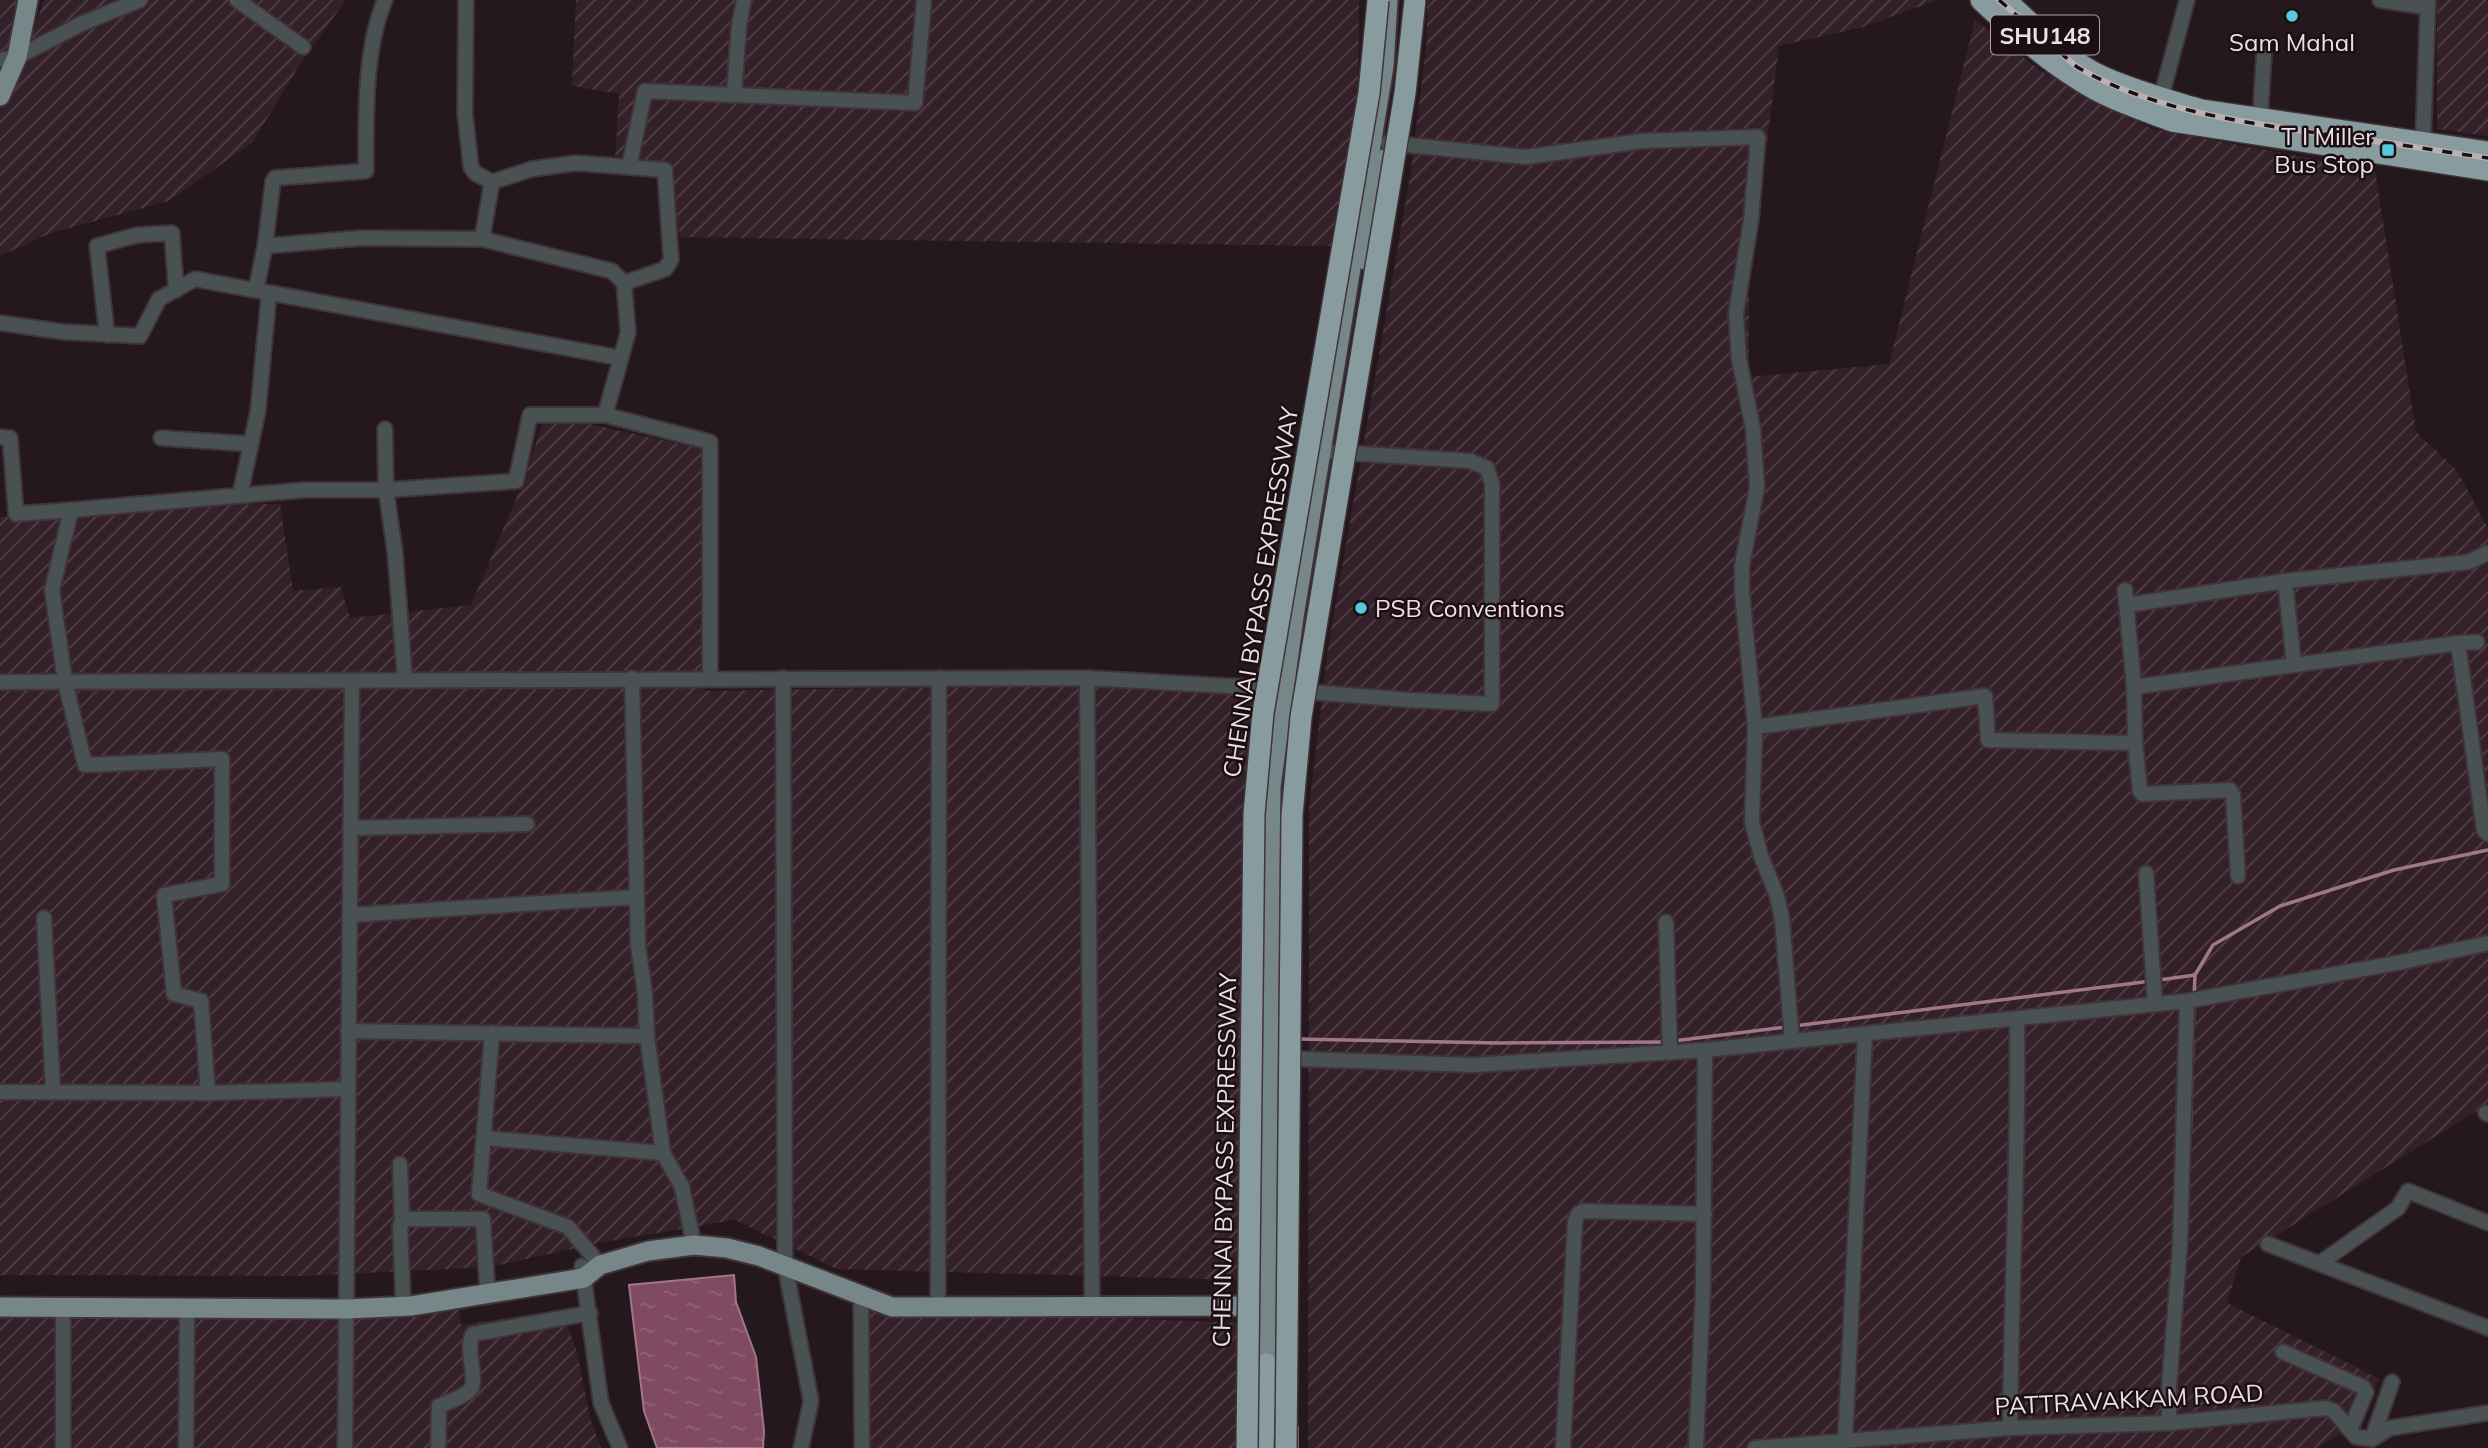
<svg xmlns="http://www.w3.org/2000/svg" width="2488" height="1448" font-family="Mulish,sans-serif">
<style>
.industrial{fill:url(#industrial-furrows)}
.water{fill:url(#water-ripples);stroke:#a07789;stroke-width:2}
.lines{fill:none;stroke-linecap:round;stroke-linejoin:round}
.stream{stroke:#a07789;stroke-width:3.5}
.minor-casing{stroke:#403439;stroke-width:18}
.major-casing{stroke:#403439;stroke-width:23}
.highway-casing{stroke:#403439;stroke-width:24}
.minor{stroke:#495152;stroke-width:14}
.major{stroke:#768689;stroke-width:19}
.highway{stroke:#889b9f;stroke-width:21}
.rail-casing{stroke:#bbb0b4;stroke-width:6}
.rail{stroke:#1b0f14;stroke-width:3.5;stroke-dasharray:10;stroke-linecap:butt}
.highway-bridge-casing{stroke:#403439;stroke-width:24;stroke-linecap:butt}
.highway-bridge{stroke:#889b9f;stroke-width:21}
.poi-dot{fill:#54cade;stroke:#1b0f14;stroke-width:2.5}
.labels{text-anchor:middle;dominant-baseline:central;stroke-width:5;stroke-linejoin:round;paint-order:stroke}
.shield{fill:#1b0f14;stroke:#aca1a6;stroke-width:2}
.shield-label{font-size:23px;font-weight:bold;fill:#eae0e4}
.poi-label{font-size:24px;fill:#eae0e4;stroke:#1b0f14}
.street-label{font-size:24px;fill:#eae0e4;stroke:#1b0f14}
</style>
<defs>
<pattern id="industrial-furrows" width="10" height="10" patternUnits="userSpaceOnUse" patternTransform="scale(1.75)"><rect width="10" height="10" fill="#332028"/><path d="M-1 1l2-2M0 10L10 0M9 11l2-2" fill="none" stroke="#514047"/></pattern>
<pattern id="water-ripples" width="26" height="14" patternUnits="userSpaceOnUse" patternTransform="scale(1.75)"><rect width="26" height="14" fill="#804a62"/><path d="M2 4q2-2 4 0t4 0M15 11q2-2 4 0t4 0" fill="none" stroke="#926478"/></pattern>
</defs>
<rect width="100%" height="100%" fill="#24181d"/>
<g class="industrial">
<path d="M 0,0 L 18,0 L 12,44 L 0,67 Z"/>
<path d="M 44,0 L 346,0 L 301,63 L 253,142 L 169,201 L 51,233 L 0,256 L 0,108 L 22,64 Z"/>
<path d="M 576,0 L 1359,0 L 1358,107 L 1332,246 L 680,237 L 666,167 L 615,160 L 619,94 L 572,86 Z"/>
<path d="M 1427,0 L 1937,0 L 1863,27 L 1779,46 L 1749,290 L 1749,377 L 1889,364 L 1975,20 L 2041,71 L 2152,129 L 2375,170 L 2416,432 L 2456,469 L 2488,528 L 2488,1104 L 2241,1257 L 2227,1303 L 2380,1379 L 2342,1434 L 2317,1448 L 1308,1448 L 1309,808 L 1328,648 L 1411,171 L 1427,39 Z"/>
<path d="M 2437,0 L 2488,0 L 2488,136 L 2437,129 Z"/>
<path d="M 543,423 L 585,423 L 703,449 L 702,658 L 705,691 L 1097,684 L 1257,692 L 1241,1280 L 837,1269 L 735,1220 L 604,1242 L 490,1267 L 302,1276 L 0,1275 L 0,517 L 192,505 L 280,504 L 293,591 L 341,587 L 350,618 L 471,605 L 521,487 Z"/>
<path d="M 869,1308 L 1241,1323 L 1239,1448 L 869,1448 Z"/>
<path d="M 459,1310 L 461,1325 L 562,1310 L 577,1352 L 590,1418 L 601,1448 L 0,1448 L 0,1317 L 356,1320 Z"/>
</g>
<path class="water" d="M 734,1275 L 736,1302 L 756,1357 L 764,1431 L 763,1448 L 657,1448 L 644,1411 L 629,1285 Z"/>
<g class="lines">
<g class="stream">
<path d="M 2159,980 L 2195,975"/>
<path d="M 2194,996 L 2195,975 L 2213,945 L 2280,906 L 2394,870 L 2488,850"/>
<path d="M 1794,1026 L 2151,981"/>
<path d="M 1298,1039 L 1498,1043 L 1665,1042"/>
<path d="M 1673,1041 L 1787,1027"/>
<path d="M 2190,1143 L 2194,1004"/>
<path d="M 1297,1448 L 1297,1427"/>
</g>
<defs>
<g id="minor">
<path d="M 237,0 L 303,47"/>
<path d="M 466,0 L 465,114 L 471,167 L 475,173 L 492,182 L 482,239"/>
<path d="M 2380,0 L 2427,7"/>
<path d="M 0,60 L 17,57 L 83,23 L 140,0"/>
<path d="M 734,95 L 739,25 L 744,0"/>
<path d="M 2161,98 L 2187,0"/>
<path d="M 2260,119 L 2264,55"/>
<path d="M 2423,142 L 2428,0"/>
<path d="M 1388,143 L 1526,157 L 1642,141 L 1758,137 L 1751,220 L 1736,313 L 1739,359 L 1753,429 L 1757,487 L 1742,565 L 1742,592 L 1755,727 L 1752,822 L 1761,856 L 1777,896 L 1782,919 L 1792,1040"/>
<path d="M 492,182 L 532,169 L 576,163 L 629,167"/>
<path d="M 265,246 L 273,181 L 275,178 L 366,171 C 366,118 364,49 385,0"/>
<path d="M 624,283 L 665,269 L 671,260 L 665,170 L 629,167 L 645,91 L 915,103 L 924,0"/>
<path d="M 256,290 L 265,246 L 361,238 L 482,239 L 612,271 L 624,283 L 628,332 L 621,358"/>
<path d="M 0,323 L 64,332 L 140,336 L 159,299 L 195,279 L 621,358 L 605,415"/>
<path d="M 107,335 L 97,246 L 137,235 L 172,233 L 176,290"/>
<path d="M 385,429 L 386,490 L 395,552 L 405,680"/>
<path d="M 0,437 L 10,438 L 16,514 L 71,510"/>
<path d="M 161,438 L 251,444"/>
<path d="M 240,495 L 258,411 L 269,293"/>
<path d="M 2125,590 L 2134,687"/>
<path d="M 2127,605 L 2285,581"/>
<path d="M 2458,643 L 2477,642"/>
<path d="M 2294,665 L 2458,643 L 2484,830 L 2488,834"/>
<path d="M 632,678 L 638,945 L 645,994 L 647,1036 L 663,1153 L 682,1187 L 694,1245"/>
<path d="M 783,678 L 785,1265 L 811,1401 L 801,1448"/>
<path d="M 1087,678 L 1092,1297"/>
<path d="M 0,682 L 1087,678 L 1262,688 L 1409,700 L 1492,704 L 1492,484 L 1487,468 L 1470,461 L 1333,452"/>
<path d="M 1755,727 L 1985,696 L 1988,740 L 2135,743 L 2134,687 L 2294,665 L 2285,581 L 2468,562 L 2488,553"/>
<path d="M 2135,743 L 2140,791 L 2142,794 L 2230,790 L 2233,795 L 2238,876"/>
<path d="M 350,828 L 527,824"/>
<path d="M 2146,873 L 2155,1003"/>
<path d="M 350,915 L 637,897"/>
<path d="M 44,918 L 53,1092"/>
<path d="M 1666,922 L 1670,1053"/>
<path d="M 348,1031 L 647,1036"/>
<path d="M 492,1033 L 479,1194 L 568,1227 L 600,1265"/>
<path d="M 1267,1058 L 1474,1065 L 1705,1050 L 2187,1001 L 2402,962 L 2488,943"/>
<path d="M 0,1092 L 208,1093 L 347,1089"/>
<path d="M 208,1093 L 201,1001 L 174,994 L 164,895 L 222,884 L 222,759 L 85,765 L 65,681 L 52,590 L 71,510 L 304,490 L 386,490 L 516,481 L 530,415 L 605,415 L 710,442 L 710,678"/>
<path d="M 2486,1113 L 2488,1114"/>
<path d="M 483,1138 L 663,1153"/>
<path d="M 400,1164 L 402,1220"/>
<path d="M 2268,1244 L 2488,1328"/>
<path d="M 2320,1263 L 2398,1208 L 2408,1191 L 2488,1223"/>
<path d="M 582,1266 L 601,1403 L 620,1448"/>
<path d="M 861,1295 L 862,1448"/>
<path d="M 403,1296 L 400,1227 L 402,1220 L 405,1219 L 483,1219 L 487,1285"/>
<path d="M 938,1296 L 939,678"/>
<path d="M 63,1307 L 63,1448"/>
<path d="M 2283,1352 L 2363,1387 L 2366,1392 L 2350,1430"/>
<path d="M 2169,1423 L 2169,1387 L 2180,1245 L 2187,1001"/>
<path d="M 2010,1428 C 2011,1292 2019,1155 2017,1019"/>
<path d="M 2372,1439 L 2392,1382"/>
<path d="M 1845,1441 L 1865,1034"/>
<path d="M 186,1448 L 187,1309"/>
<path d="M 345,1448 L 352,681"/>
<path d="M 438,1448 L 439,1406 C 448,1402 464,1397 470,1390 C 479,1379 464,1349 473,1334 L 590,1313"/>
<path d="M 1563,1448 L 1575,1222 L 1578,1214 L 1583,1211 L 1705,1214"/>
<path d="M 1696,1448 L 1703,1288 L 1705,1050"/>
<path d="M 1755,1448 L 2010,1428 L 2169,1423 L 2326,1408 L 2334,1411 L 2356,1437 L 2372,1439 L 2390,1428 L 2488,1413"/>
</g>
<g id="major">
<path d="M 0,96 L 17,57 L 28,0"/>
<path d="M 1365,260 L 1384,159"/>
<path d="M 0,1307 L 346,1309 L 411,1306 L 584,1278 L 600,1265 L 648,1251 L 694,1245 L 727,1248 L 759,1256 L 892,1307 L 1263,1306"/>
<path d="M 1255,1372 L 1266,1364 L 1271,787 L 1294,617 L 1384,66 L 1388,0"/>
</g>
<g id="highway">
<path d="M 1981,0 C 2011,28 2042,57 2078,79 C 2106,98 2140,109 2172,121 L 2488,170"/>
<path d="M 2005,0 C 2035,26 2066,61 2103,77 C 2134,91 2168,100 2201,110 L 2488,152"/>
<path d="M 1263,1448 L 1266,1364"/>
</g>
</defs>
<use href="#minor" class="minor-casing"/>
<use href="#major" class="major-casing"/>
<use href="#highway" class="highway-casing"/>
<use href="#minor" class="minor"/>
<use href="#major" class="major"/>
<use href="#highway" class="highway"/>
<defs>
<path id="rail" d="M 1999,0 L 2077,67 C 2151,110 2241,122 2324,134 C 2379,141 2433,150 2488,158"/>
</defs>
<use href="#rail" class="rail-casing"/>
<use href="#rail" class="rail"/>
<defs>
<g id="highway-bridge">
<path d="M 1247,1448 L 1254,814 L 1263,713 L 1369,93 L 1378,0"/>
<path d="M 1286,1448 L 1292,815 L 1301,717 L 1405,93 L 1415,0"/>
</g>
</defs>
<use href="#highway-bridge" class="highway-bridge-casing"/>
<use href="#highway-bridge" class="highway-bridge"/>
</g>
<g class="poi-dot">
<circle cx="2292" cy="16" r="7"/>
<rect x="2381" y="143" width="14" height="14" rx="3.5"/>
<circle cx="1361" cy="608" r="7"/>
</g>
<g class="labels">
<rect class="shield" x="1991" y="15.5" width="108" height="39" rx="5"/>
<g class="shield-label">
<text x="2045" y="35">SHU148</text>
</g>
<g class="poi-label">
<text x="2292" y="42">Sam Mahal</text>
<text x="2374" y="136" text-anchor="end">T I Miller<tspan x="2374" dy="28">Bus Stop</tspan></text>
<text x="1375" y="608" text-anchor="start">PSB Conventions</text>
</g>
<g class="street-label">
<text transform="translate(1260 592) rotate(-81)">CHENNAI BYPASS EXPRESSWAY</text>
<text transform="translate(1224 1160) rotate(-89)">CHENNAI BYPASS EXPRESSWAY</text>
<text transform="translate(2129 1399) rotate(-3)">PATTRAVAKKAM ROAD</text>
</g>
</g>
</svg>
